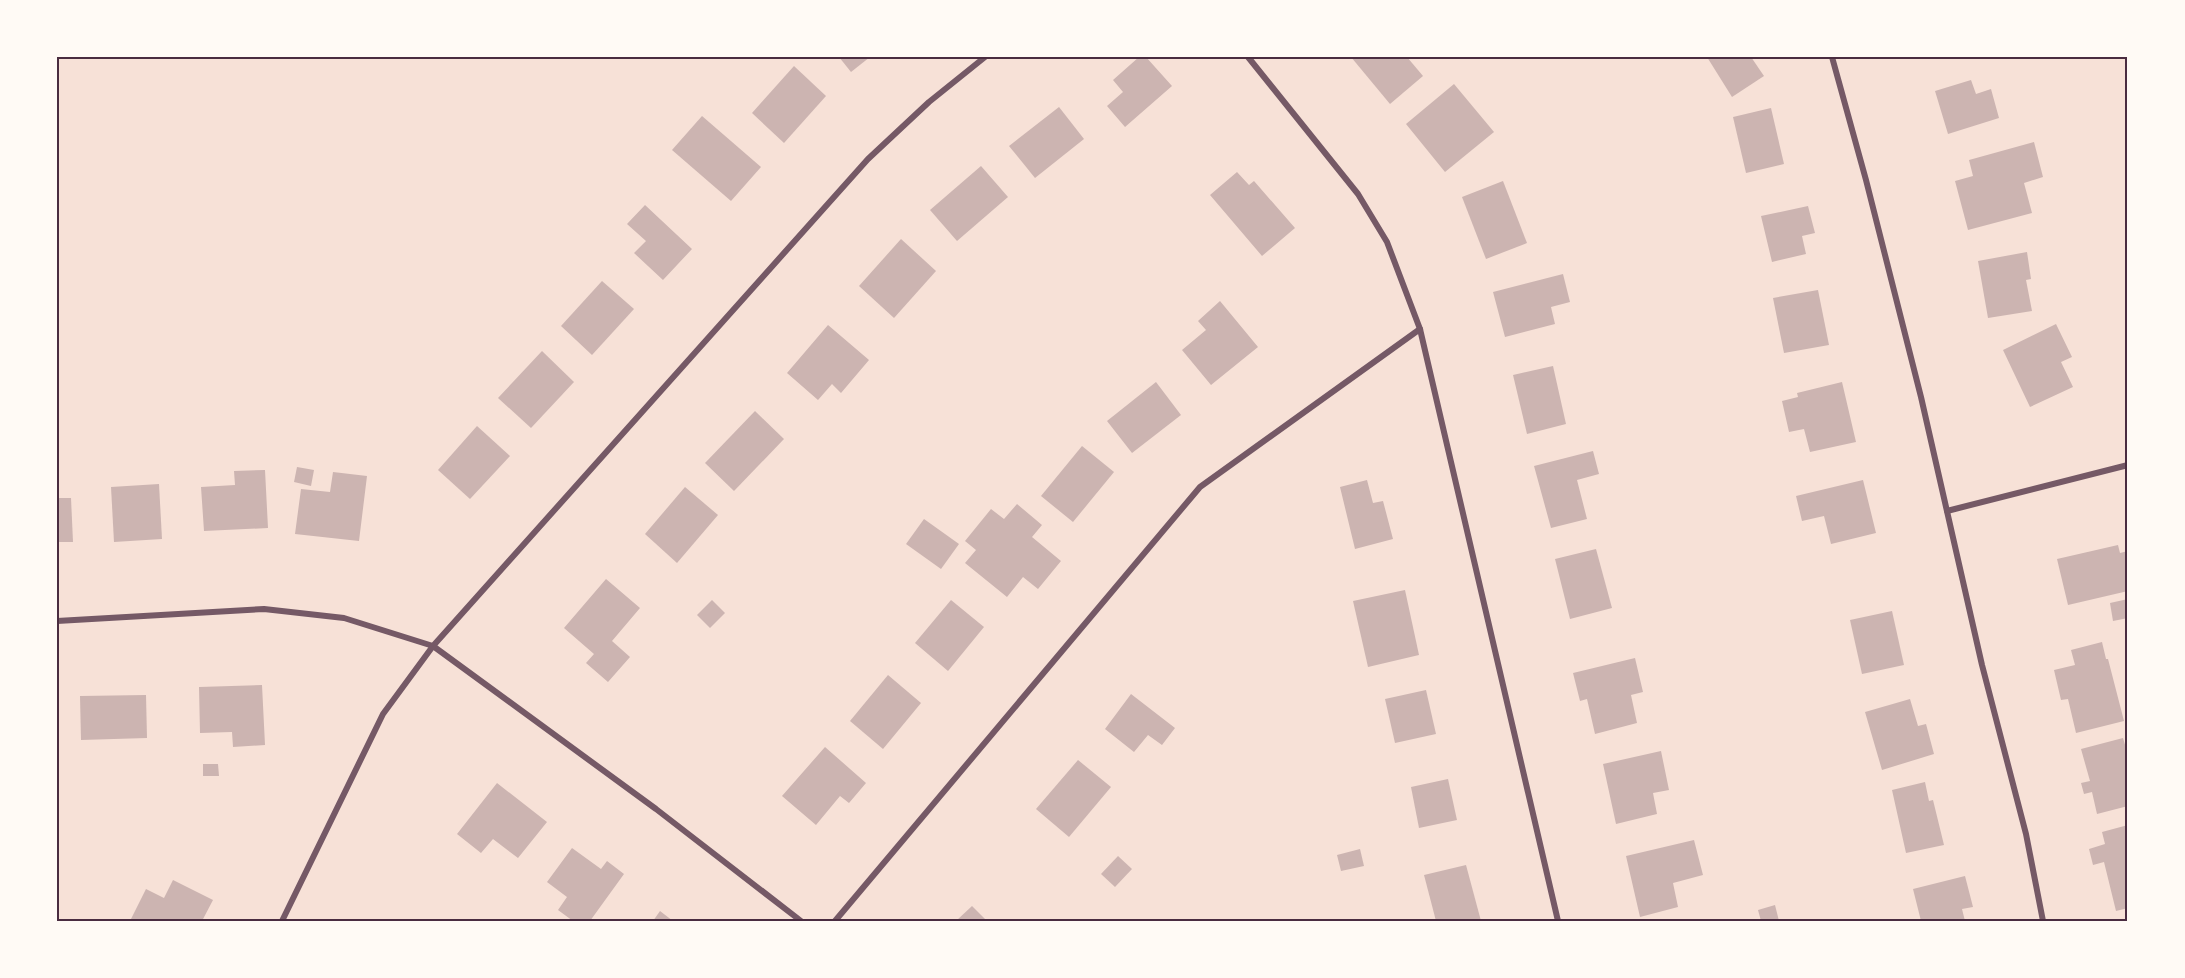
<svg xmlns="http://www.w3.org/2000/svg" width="2185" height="978" font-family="'Noto Sans',sans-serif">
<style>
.building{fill:#ccb4b1}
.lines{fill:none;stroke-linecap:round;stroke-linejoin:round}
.minor{stroke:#755966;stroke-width:6}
.neatline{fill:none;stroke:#4a2c40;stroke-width:2}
</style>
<rect width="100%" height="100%" fill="#f7e1d7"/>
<g class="building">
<path d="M 839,57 L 870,57 L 851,72 Z"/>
<path d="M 1139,57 L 1146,57 L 1172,86 L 1125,127 L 1107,106 L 1123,92 L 1113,80 Z"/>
<path d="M 1351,57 L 1407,57 L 1423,76 L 1390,104 Z"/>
<path d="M 1707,57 L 1751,57 L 1764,76 L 1732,97 Z"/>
<path d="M 794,66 L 826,96 L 784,143 L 752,113 Z"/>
<path d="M 1971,80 L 1976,94 L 1991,89 L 1999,118 L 1948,134 L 1935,91 Z"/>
<path d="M 1454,84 L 1494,132 L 1445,172 L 1406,124 Z"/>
<path d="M 1059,107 L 1084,139 L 1035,178 L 1009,146 Z"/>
<path d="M 1771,108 L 1784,164 L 1746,173 L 1733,117 Z"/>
<path d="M 702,116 L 761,167 L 731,201 L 672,150 Z"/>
<path d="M 2034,142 L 2043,177 L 2024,183 L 2032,213 L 1968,230 L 1955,181 L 1973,176 L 1969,160 Z"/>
<path d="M 981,166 L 1008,197 L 957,241 L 930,210 Z"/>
<path d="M 1237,172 L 1249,185 L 1254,181 L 1295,228 L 1262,256 L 1210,195 Z"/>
<path d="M 1503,181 L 1527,243 L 1486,259 L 1462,197 Z"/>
<path d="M 645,205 L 692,249 L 663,280 L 634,253 L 646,241 L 627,224 Z"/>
<path d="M 1808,206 L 1815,233 L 1802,236 L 1806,254 L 1772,262 L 1761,216 Z"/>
<path d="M 901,239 L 936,271 L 894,318 L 859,286 Z"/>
<path d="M 2027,252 L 2031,279 L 2026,280 L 2032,311 L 1988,318 L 1978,261 Z"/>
<path d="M 1563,274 L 1570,302 L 1551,307 L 1555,324 L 1505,337 L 1493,292 Z"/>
<path d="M 602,281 L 634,309 L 592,355 L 561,326 Z"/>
<path d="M 1818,290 L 1829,345 L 1784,353 L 1773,298 Z"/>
<path d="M 1220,301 L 1258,347 L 1211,385 L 1182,350 L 1206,330 L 1198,321 Z"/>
<path d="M 2056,324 L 2072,357 L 2061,362 L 2073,387 L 2030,407 L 2003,350 Z"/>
<path d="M 828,325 L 869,360 L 841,393 L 832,384 L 818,400 L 787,373 Z"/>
<path d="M 542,351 L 574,382 L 531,428 L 498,398 Z"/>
<path d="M 1553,366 L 1566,424 L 1527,434 L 1513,375 Z"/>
<path d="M 1156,382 L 1181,415 L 1132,453 L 1107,421 Z"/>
<path d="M 1842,382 L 1856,442 L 1810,452 L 1804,429 L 1789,432 L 1782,401 L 1798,397 L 1797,393 Z"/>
<path d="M 755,411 L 784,439 L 734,491 L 705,463 Z"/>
<path d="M 477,426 L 510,456 L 470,499 L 438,470 Z"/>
<path d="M 1082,446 L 1114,472 L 1073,522 L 1041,496 Z"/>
<path d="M 1593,451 L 1599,474 L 1577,480 L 1587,519 L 1551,528 L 1534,466 Z"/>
<path d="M 297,467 L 314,470 L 311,486 L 294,482 Z"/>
<path d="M 265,470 L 268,528 L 204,531 L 201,487 L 235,485 L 234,471 Z"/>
<path d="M 333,472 L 367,476 L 359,541 L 295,534 L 301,489 L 330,492 Z"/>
<path d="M 1367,480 L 1373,503 L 1383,501 L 1393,539 L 1355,549 L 1340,487 Z"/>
<path d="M 1863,480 L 1876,533 L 1831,544 L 1824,516 L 1802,521 L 1796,496 Z"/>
<path d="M 159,484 L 162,539 L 114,542 L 111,487 Z"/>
<path d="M 685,487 L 718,515 L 677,563 L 645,534 Z"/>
<path d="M 57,498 L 71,498 L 73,542 L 57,542 Z"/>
<path d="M 1017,504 L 1042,525 L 1032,537 L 1061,561 L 1038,589 L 1023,577 L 1007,597 L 965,563 L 976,550 L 965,541 L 991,509 L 1004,519 Z"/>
<path d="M 924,519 L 959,544 L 941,569 L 906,544 Z"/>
<path d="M 2118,545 L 2120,553 L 2128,551 L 2128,591 L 2068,605 L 2057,559 Z"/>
<path d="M 1596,549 L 1612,608 L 1570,619 L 1555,559 Z"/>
<path d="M 606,579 L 640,608 L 612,641 L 630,657 L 608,682 L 586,663 L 594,654 L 564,628 Z"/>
<path d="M 1405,590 L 1419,655 L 1368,667 L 1353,601 Z"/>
<path d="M 2128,599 L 2128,618 L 2113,621 L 2110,603 Z"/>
<path d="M 712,600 L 725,613 L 710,628 L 697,615 Z"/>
<path d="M 951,600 L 984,627 L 948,671 L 915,643 Z"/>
<path d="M 1892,611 L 1904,665 L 1862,674 L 1850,620 Z"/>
<path d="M 2102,642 L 2106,659 L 2108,659 L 2124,721 L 2076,733 L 2068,699 L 2061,700 L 2054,670 L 2075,665 L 2071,650 Z"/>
<path d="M 1635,658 L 1643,692 L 1631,695 L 1637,723 L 1595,734 L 1587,699 L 1580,701 L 1573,673 Z"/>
<path d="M 888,675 L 921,703 L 883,749 L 850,721 Z"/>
<path d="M 262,685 L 265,745 L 233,747 L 232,732 L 200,733 L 199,687 Z"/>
<path d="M 1426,690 L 1436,734 L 1395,743 L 1385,699 Z"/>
<path d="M 1131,694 L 1175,728 L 1162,745 L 1148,735 L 1134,752 L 1105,729 Z"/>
<path d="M 146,695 L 147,738 L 81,740 L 80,696 Z"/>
<path d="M 1910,699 L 1918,726 L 1926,724 L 1934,754 L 1882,770 L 1865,712 Z"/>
<path d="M 2123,738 L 2128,755 L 2128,806 L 2097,814 L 2092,792 L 2084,794 L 2081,783 L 2090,781 L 2081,749 Z"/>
<path d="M 825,747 L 866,783 L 849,803 L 840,796 L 816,825 L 782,796 Z"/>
<path d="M 1661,751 L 1669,790 L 1653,793 L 1657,814 L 1616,824 L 1603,764 Z"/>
<path d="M 1078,760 L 1111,787 L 1069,837 L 1036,809 Z"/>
<path d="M 203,764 L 218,764 L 219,776 L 203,776 Z"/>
<path d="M 1448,779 L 1457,820 L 1419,828 L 1411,787 Z"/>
<path d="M 1925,782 L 1929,801 L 1933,800 L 1944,845 L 1906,853 L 1892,790 Z"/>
<path d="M 497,783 L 547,822 L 518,858 L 493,839 L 481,853 L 457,834 Z"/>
<path d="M 2128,825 L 2128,908 L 2116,911 L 2104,862 L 2093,865 L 2089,849 L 2105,844 L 2102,832 Z"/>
<path d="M 1694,840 L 1703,875 L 1673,883 L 1678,907 L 1640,917 L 1626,856 Z"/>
<path d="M 572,848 L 601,869 L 607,861 L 624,874 L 590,921 L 573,921 L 558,910 L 567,897 L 547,882 Z"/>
<path d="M 1360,849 L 1364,866 L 1341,871 L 1337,855 Z"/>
<path d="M 1118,856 L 1132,869 L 1115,887 L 1101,874 Z"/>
<path d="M 1466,865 L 1481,921 L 1436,921 L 1424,875 Z"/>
<path d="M 1965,876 L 1973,907 L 1962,909 L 1965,921 L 1921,921 L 1913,889 Z"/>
<path d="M 173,880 L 213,900 L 202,921 L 130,921 L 146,889 L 164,898 Z"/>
<path d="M 1775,905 L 1779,921 L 1761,921 L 1758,910 Z"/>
<path d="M 972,906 L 987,921 L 956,921 Z"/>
<path d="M 660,911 L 673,921 L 653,921 Z"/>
</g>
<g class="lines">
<g class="minor">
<path d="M 1248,57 L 1358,194 L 1387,242 L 1420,329 L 1558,921"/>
<path d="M 1832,57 L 1866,180 L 1921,397 L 1982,665 L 2026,834 L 2043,921"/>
<path d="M 1947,511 L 2128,465"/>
<path d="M 57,621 L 264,609 L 344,618 L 433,646 L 656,809 L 801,921"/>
<path d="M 282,921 L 383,714 L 433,646 L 868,159 L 929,102 L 985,57"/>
<path d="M 835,921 L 1200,487 L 1420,329"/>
</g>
</g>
<rect width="2185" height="978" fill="none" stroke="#fffaf5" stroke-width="117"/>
<rect x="58" y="58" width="2068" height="862" class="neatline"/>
</svg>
